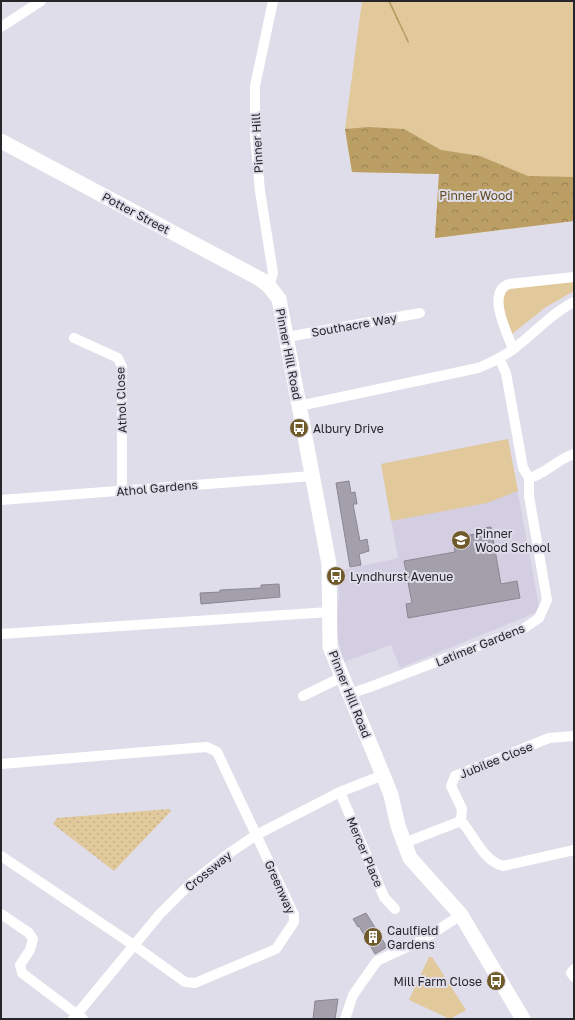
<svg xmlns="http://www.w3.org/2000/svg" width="575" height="1020" font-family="'Golos Text',sans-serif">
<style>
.built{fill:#d4cee3}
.grass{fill:#e1c99b}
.forest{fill:url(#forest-crowns)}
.park{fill:url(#park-dots)}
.water{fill:url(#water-ripples)}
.building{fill:#a3a0ac;stroke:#8a8692}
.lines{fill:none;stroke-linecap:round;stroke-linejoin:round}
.street{stroke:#fff;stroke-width:10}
.secondary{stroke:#fff;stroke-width:15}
.labels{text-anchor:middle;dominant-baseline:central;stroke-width:4;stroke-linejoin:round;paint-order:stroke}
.street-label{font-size:12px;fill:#262529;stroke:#e0ddea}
.park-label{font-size:12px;fill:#604b1d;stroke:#e0ddea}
.poi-label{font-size:12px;fill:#262529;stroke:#e0ddea;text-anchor:start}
</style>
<defs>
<pattern id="forest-crowns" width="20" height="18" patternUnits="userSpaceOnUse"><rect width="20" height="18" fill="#bb9e64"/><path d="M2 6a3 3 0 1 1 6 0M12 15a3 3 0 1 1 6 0" fill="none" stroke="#988152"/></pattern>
<pattern id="park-dots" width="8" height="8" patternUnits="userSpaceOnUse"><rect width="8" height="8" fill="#e1c99b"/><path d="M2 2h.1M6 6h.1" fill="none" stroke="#c1ac86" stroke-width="1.8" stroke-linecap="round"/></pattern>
<pattern id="water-ripples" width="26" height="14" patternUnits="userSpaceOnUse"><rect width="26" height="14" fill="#b99c61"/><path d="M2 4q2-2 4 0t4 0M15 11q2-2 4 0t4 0" fill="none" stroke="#967f50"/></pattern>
</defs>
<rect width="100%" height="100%" fill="#e0ddea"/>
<path class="built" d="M 508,439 L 540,611 L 400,668 L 391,645 L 344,662 L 336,632 L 339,595 L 338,571 L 398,558 L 381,464 Z"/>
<g class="grass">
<path d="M 362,1 L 574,1 L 574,221 L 435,238 L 439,174 L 352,172 L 345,129 Z"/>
<path d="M 574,282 L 574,291 L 546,307 L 512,334 L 500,301 L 508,288 Z"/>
<path d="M 508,439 L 518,491 L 487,503 L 391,521 L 381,464 Z"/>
<path d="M 429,957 L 432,957 L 466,1010 L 450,1019 L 409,1000 Z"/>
</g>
<path class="forest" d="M 368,127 L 404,129 L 441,150 L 480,156 L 528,176 L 574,177 L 574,221 L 435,238 L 439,174 L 352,172 L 345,129 Z"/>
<path class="park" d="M 169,809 L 171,811 L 114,871 L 53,824 L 57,818 Z"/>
<path class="water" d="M 388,1 L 390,1 L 409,42 L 408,43 Z"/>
<g class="building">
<path d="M 349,481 L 351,493 L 355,492 L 357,504 L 353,504 L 360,541 L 367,539 L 369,551 L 359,554 L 361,565 L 350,567 L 336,483 Z"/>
<path d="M 491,527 L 501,584 L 517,581 L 520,598 L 408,618 L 406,604 L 412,603 L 404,561 L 455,552 L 453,538 L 482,533 L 482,528 Z"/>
<path d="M 279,584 L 280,597 L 201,604 L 200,593 L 220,592 L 220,590 L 261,588 L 261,585 Z"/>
<path d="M 366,913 L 387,947 L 375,954 L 359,926 L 358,927 L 353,919 Z"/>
<path d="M 338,999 L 335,1019 L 313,1019 L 315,1001 Z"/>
</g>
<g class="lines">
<g class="street">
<path d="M 1,27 L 41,1"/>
<path d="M 269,286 L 273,273 L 260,191 L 255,136 L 255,86 L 273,1"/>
<path d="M 287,337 L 420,313"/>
<path d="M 74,338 L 118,358 L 122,367 L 122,491"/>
<path d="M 513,349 C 507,333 486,292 509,284 L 574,277"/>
<path d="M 299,406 L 478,368 C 490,363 501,358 512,350 C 533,335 550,314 574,302"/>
<path d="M 529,478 C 546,474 557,459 574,454"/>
<path d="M 1,500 L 312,476"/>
<path d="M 1,634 L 329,612"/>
<path d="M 349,694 L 370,687 L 523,629 L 539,618 L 547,600 L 529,496 L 529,478 L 523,468 L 506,373 L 499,358"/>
<path d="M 303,696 L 342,677"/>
<path d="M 1,764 L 193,748 L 207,747 L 217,752 L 294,915 L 294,922 L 276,949 L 195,983 L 185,982 L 135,946 L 1,856"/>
<path d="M 340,792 L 384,897 L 395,909"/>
<path d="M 461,821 C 475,836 482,860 503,866 L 574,850"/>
<path d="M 404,843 L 461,821 L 462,809 L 451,786 L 455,776 L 549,738 L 574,736"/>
<path d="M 1,914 L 29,933 L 33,939 L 30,950 L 20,965 L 22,973 L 83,1019"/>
<path d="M 574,969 L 571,973 L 574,977"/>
<path d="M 73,1019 L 159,915 L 190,884 L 231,852 L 256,835 L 340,792 L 383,775"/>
<path d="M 345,1019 L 353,995 L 377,961 L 422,940 L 461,915"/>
</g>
<path class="secondary" d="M 1,141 L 260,279 L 269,286 L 279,299 L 329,564 L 330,647 L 383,775 L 391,795 L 398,826 L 410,858 L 461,915 L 523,1019"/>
</g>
<defs>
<symbol id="bus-disc" viewBox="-11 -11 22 22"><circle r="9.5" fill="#715a2a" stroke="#e0ddea"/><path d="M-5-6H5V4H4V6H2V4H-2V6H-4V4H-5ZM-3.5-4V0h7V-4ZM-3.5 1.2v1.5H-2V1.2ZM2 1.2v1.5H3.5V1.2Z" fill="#fff"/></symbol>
<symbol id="school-disc" viewBox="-11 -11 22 22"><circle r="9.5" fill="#715a2a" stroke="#e0ddea"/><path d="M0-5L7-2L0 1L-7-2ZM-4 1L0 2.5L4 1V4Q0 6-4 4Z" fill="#fff"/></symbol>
<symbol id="building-disc" viewBox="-11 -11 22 22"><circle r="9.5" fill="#715a2a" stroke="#e0ddea"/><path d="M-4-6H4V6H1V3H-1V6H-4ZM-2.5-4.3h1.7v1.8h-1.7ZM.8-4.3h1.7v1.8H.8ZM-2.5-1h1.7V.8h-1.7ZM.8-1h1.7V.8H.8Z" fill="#fff"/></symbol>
</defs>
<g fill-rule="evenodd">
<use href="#bus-disc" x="288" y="417" width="22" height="22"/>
<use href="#school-disc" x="450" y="529" width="22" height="22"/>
<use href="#bus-disc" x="325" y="565" width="22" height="22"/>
<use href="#building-disc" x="362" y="926" width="22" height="22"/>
<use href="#bus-disc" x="485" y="970" width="22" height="22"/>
</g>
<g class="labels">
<g class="street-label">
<text transform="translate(257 143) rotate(-93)">Pinner Hill</text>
<text transform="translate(136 213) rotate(28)">Potter Street</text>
<text transform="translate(354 325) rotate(-10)">Southacre Way</text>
<text transform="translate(289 354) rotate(79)">Pinner Hill Road</text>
<text transform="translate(121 400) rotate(-92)">Athol Close</text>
<text transform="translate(157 488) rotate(-5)">Athol Gardens</text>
<text transform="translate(480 645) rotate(-22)">Latimer Gardens</text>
<text transform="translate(350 694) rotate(68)">Pinner Hill Road</text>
<text transform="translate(496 760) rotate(-22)">Jubilee Close</text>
<text transform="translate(365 852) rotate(67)">Mercer Place</text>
<text transform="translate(208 871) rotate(-39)">Crossway</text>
<text transform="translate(280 887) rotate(66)">Greenway</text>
</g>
<g class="park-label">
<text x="476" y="195">Pinner Wood</text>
</g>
<g class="poi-label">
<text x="313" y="428">Albury Drive</text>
<text x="475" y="533">Pinner<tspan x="475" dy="14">Wood School</tspan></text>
<text x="350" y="576">Lyndhurst Avenue</text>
<text x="387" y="930">Caulfield<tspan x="387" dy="14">Gardens</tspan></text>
<text x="482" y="981" text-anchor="end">Mill Farm Close</text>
</g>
</g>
<rect width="575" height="1020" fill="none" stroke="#262529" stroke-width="4"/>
</svg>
